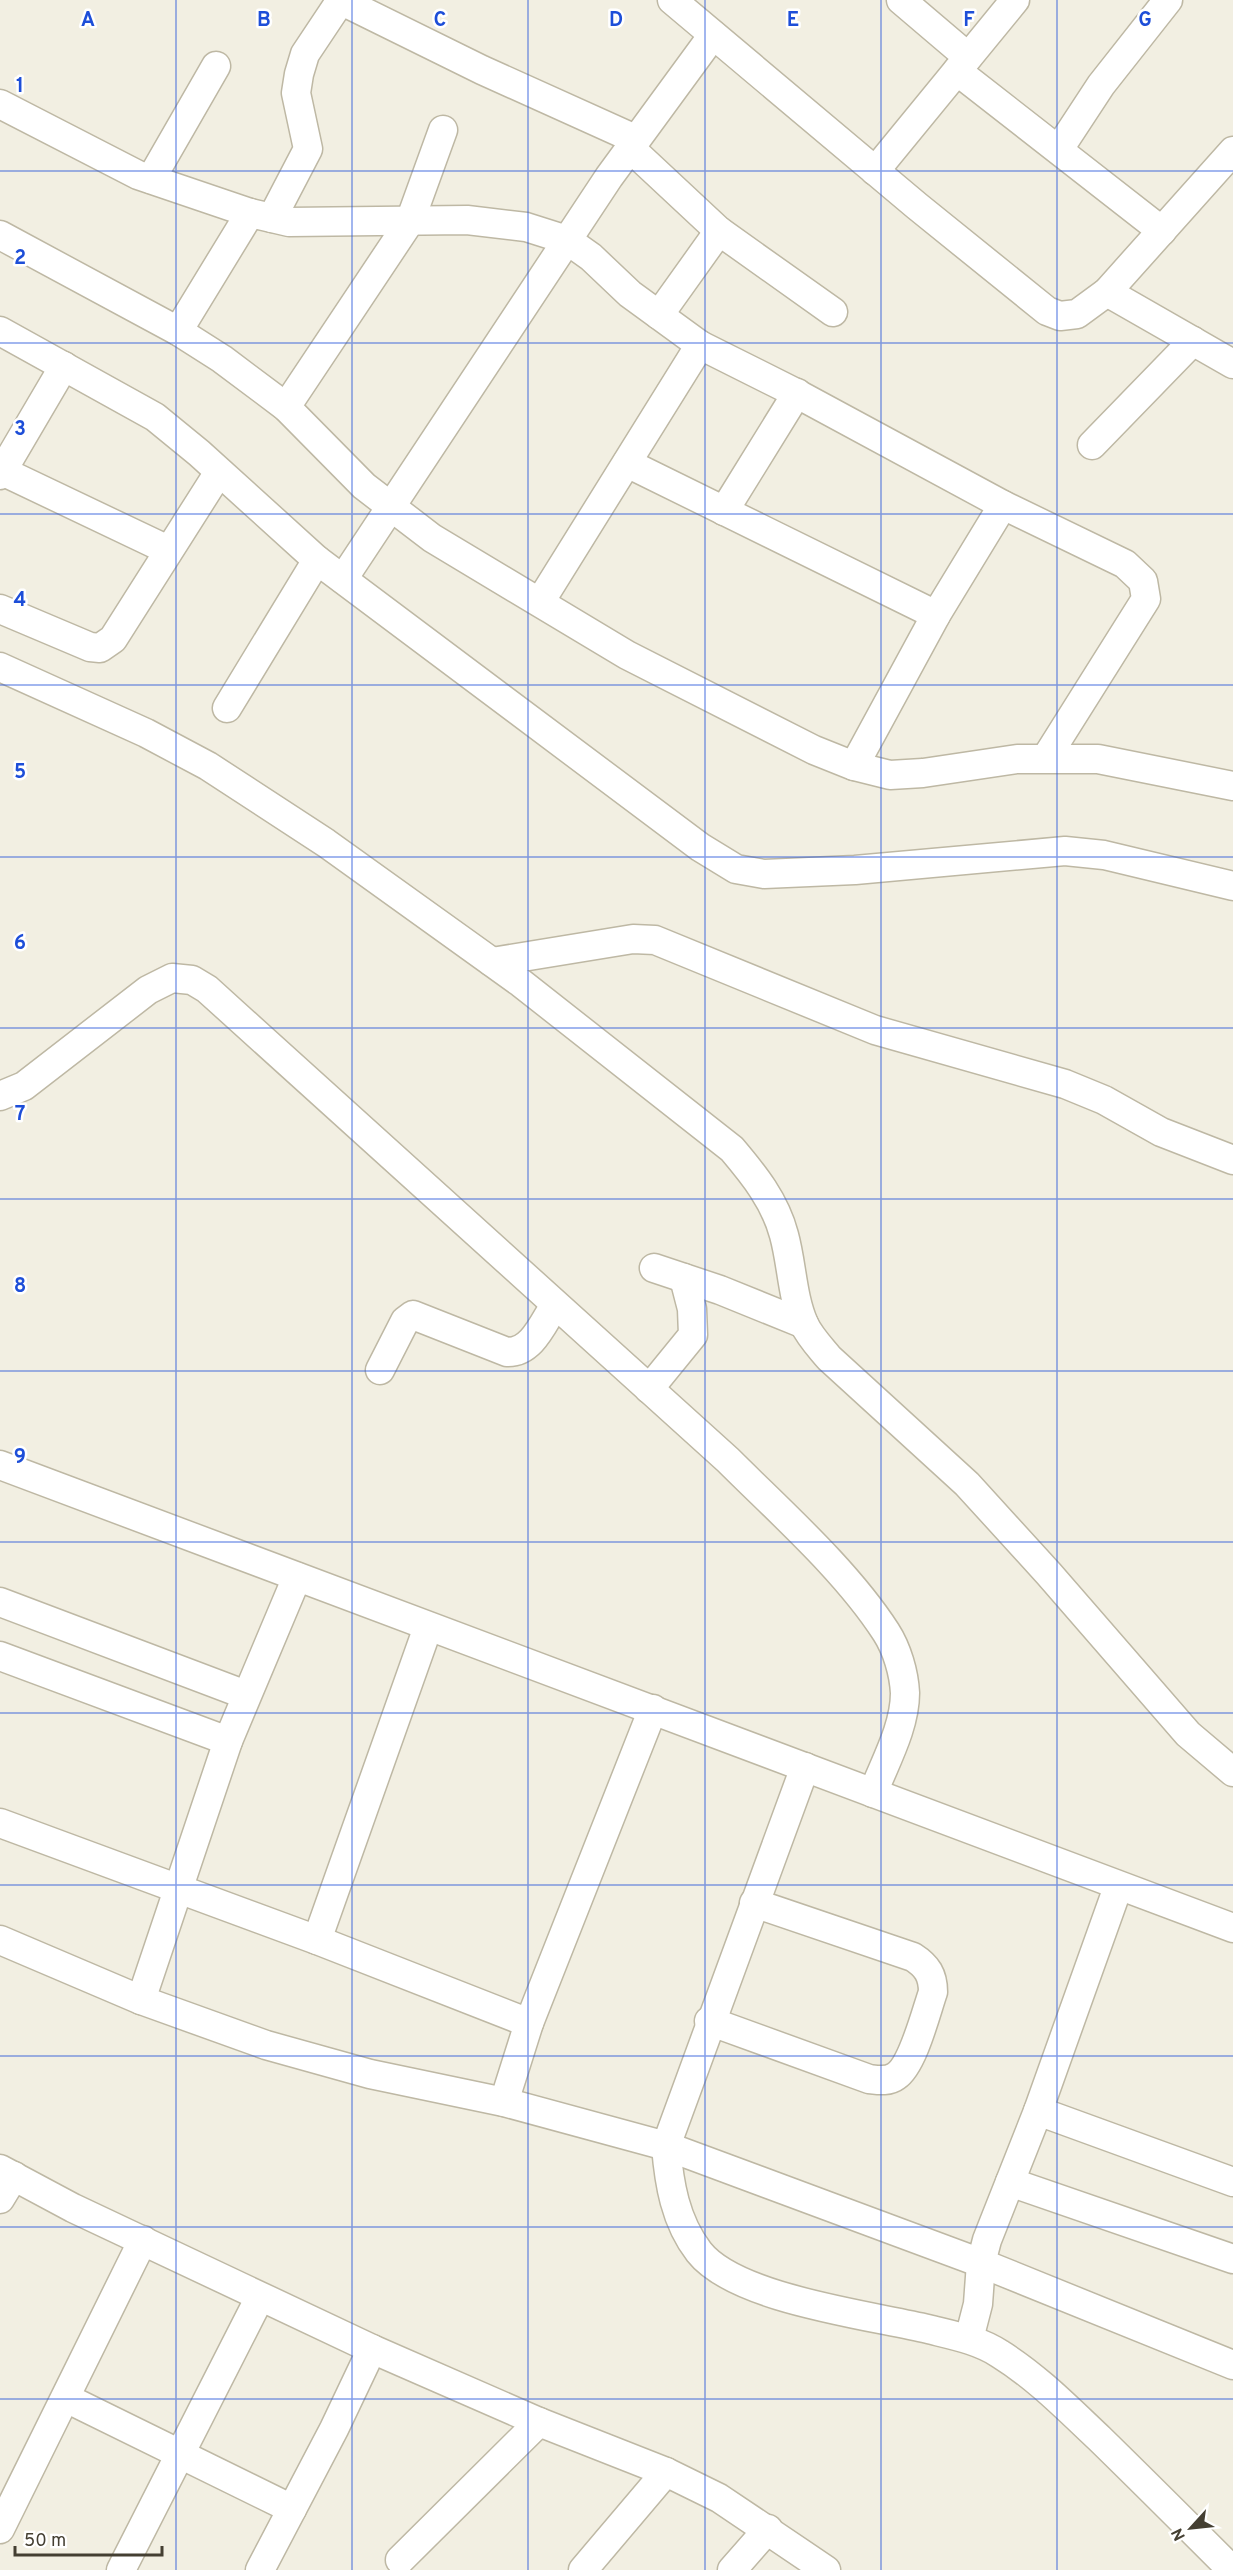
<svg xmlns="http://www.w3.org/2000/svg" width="1233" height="2570" font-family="Overpass,sans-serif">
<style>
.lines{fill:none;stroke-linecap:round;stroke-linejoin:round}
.minor-casing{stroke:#beb8a4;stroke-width:31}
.minor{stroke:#fff;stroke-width:28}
.grid{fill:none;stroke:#1d4ed8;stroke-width:1.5;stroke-opacity:0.55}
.grid-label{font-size:20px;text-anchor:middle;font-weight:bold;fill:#1d4ed8;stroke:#fff;stroke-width:5;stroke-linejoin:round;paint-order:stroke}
</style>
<rect width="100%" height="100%" fill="#f2efe2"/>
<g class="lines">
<defs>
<g id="minor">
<path d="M 340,0 L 482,70 L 635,139"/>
<path d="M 672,0 L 917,206 L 1047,311 L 1060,316 L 1077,314 L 1107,292 L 1233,151"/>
<path d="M 901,0 L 968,57"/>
<path d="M 957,71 L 1162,231"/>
<path d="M 0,104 L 138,175 L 250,213 L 289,222 L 467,220 L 526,227 L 567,240 L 591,257 L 630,294 L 700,345 L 792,391 L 1003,505 L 1125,564 L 1143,581 L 1146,599 L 1046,758"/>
<path d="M 629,147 L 719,231 L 833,312"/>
<path d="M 1059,149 L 1101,85 L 1168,0"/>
<path d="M 875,171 L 1015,0"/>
<path d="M 151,179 L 216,66"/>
<path d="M 272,218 L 308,149 L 296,93 L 299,74 L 305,54 L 341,0"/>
<path d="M 0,235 L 178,331 L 222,359 L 286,407 L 364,486 L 432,538 L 627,655 L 814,750 L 854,766 L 890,775 L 923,773 L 1017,759 L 1098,759 L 1233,786"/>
<path d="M 1107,292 L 1233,364"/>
<path d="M 659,315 L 719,231"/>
<path d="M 0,331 L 155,417 L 199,453 L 317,560 L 700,847 L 736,869 L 764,874 L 855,870 L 1065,851 L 1104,855 L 1233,886"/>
<path d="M 178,331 L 250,213"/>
<path d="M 286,407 L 410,221 L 443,130"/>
<path d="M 1092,445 L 1193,341"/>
<path d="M 627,463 L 936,615"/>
<path d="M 2,471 L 168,550"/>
<path d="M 0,475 L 64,366"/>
<path d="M 724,511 L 797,393"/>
<path d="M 343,579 L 609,177 L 713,35"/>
<path d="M 540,602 L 700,345"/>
<path d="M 0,609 L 90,647 L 100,648 L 113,639 L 219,472"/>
<path d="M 0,667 L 146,733 L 208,766 L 326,843 L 521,983 L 732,1149 C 754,1175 775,1201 784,1235 C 792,1264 792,1297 804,1324 C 810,1337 820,1347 829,1358 L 967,1484 L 1049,1574 L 1188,1734 L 1233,1772"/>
<path d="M 227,708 L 317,560"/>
<path d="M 854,766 L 936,615 L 1003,505"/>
<path d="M 492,962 L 633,939 L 655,940 L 875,1030 L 1065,1084 L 1104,1100 L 1161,1132 L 1233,1160"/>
<path d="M 0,1096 L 24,1086 L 148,990 L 172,978 L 192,980 L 207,989 L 728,1460 C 780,1512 846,1570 886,1632 C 897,1649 904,1673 905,1693 C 905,1727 885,1762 873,1793"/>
<path d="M 654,1268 L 720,1290 L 804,1324"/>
<path d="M 380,1370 L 405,1321 L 413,1315 L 507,1352 C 532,1353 543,1323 555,1305"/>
<path d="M 649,1389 L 693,1335 L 692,1309 L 684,1278"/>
<path d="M 0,1465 L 1233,1928"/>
<path d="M 0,1602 L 246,1695"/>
<path d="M 0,1656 L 228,1741"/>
<path d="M 805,1767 L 666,2146 C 669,2183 675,2221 699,2252 C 736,2299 869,2315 928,2329 C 952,2335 979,2340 1000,2354 C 1037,2377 1068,2409 1100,2439 C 1144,2482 1188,2526 1232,2570"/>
<path d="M 0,1823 L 317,1940 L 529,2023"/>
<path d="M 0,1940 L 141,2000 L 266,2045 L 370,2074 L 504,2102 L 666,2146 L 981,2263 L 1233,2365"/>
<path d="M 317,1940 L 428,1627"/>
<path d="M 141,2000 L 228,1741 L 297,1577"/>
<path d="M 709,2021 L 869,2079 C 878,2080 888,2082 896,2076 C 913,2065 926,2012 933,1992 C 933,1975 927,1966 913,1957 L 754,1903"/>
<path d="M 504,2102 L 529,2023 L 653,1709"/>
<path d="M 1038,2111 L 1233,2182"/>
<path d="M 0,2169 L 73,2208 L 372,2349 L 539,2422 L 666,2472 L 719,2498 L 826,2570"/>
<path d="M 1010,2182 L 1233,2259"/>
<path d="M 0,2199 L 14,2176"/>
<path d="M 969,2339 L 978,2304 L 981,2263 L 987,2240 L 1038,2111 L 1118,1887"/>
<path d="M 66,2398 L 292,2509"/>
<path d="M 0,2529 L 143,2240"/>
<path d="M 400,2560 L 539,2422"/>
<path d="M 121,2570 L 260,2297"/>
<path d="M 260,2570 L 334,2429 L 372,2349"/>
<path d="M 583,2570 L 666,2472"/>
<path d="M 732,2570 L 768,2529"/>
</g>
</defs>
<use href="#minor" class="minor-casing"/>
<use href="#minor" class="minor"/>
</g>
<path class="grid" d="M 176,0 L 176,2570M 352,0 L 352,2570M 528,0 L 528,2570M 705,0 L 705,2570M 881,0 L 881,2570M 1057,0 L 1057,2570M 0,171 L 1233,171M 0,343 L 1233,343M 0,514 L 1233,514M 0,685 L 1233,685M 0,857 L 1233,857M 0,1028 L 1233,1028M 0,1199 L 1233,1199M 0,1371 L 1233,1371M 0,1542 L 1233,1542M 0,1713 L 1233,1713M 0,1885 L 1233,1885M 0,2056 L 1233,2056M 0,2227 L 1233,2227M 0,2399 L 1233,2399"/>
<g class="grid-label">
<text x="88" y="26">A</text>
<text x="264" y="26">B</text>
<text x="440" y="26">C</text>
<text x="616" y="26">D</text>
<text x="793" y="26">E</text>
<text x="969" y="26">F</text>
<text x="1145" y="26">G</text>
<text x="20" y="92">1</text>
<text x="20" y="264">2</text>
<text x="20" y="435">3</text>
<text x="20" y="606">4</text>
<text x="20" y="778">5</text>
<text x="20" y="949">6</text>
<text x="20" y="1120">7</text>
<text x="20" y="1292">8</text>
<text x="20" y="1463">9</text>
</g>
<g transform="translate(1191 2528) rotate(243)" stroke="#ffffff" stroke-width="4.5" paint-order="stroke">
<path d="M0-4.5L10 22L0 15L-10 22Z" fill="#443f32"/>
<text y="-9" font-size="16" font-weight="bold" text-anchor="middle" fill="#443f32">N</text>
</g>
<path d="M15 2546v9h147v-9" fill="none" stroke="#443f32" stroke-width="3"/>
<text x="24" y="2546" font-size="18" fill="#443f32" stroke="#ffffff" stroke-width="4.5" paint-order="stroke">50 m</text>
</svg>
